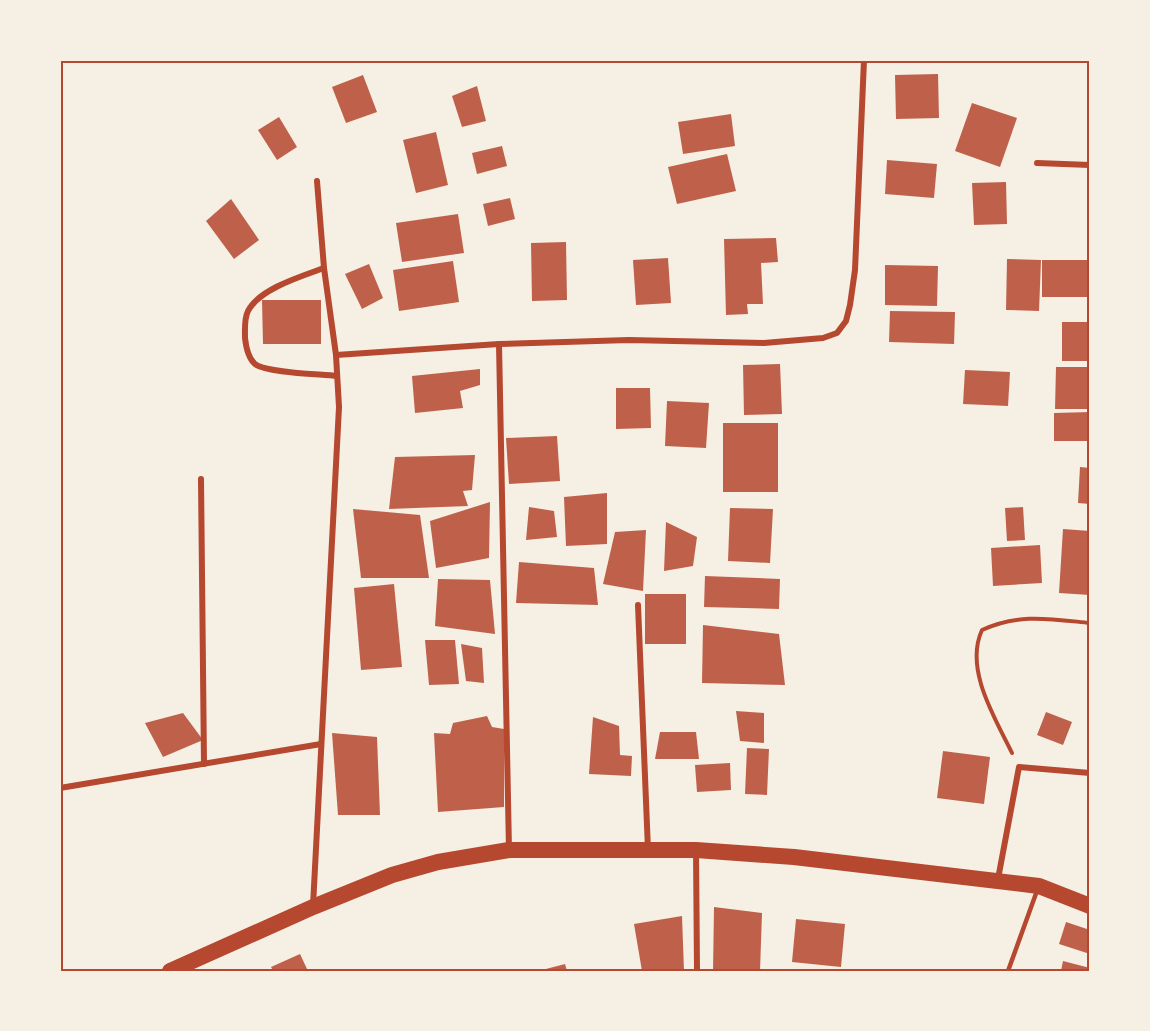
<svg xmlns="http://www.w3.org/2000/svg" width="1150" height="1031" font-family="'Noto Sans',sans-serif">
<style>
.building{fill:#bf614a}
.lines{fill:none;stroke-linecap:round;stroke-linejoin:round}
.path{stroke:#b5482f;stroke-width:4}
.service{stroke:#b5482f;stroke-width:4.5}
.minor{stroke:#b5482f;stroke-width:6}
.trunk{stroke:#b5482f;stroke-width:16}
.neatline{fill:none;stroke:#b5482f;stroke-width:2}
</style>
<rect width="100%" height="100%" fill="#f6efe4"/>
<g class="building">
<path d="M 938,74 L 939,118 L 896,119 L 895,75 Z"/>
<path d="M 363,75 L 377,112 L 346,123 L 332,87 Z"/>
<path d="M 477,86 L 486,121 L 462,127 L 452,96 Z"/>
<path d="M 972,103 L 1017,118 L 1000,167 L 955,151 Z"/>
<path d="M 731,114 L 735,146 L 683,154 L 678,122 Z"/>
<path d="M 279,117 L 297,147 L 277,160 L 258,130 Z"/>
<path d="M 436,132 L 448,185 L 416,193 L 403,140 Z"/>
<path d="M 502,146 L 507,166 L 477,174 L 472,153 Z"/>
<path d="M 727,154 L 736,191 L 677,204 L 668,167 Z"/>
<path d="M 887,160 L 937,164 L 934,198 L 885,194 Z"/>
<path d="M 1006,182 L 1007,224 L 974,225 L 972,183 Z"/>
<path d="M 510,198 L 515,219 L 488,226 L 483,204 Z"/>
<path d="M 231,199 L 259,240 L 234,259 L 206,221 Z"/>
<path d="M 458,214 L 464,253 L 402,262 L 396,223 Z"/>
<path d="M 776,238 L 778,262 L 761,263 L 763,304 L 747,304 L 748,314 L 726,315 L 724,239 Z"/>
<path d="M 566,242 L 567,300 L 532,301 L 531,243 Z"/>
<path d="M 668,258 L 671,303 L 636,305 L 633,260 Z"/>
<path d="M 1007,259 L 1041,260 L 1039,311 L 1006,310 Z"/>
<rect x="1042" y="260" width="48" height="37"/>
<path d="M 453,261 L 459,302 L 399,311 L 393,270 Z"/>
<path d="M 369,264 L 383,298 L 362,309 L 345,274 Z"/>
<path d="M 885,265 L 938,266 L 937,306 L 885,305 Z"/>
<path d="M 262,300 L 321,300 L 321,344 L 263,344 Z"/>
<path d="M 890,311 L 955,312 L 954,344 L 889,342 Z"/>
<rect x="1062" y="322" width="28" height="39"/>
<path d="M 780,364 L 782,414 L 744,415 L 743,365 Z"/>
<path d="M 1056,367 L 1090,367 L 1090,409 L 1055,409 Z"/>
<path d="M 480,369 L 480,385 L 460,391 L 463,408 L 415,413 L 412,376 Z"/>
<path d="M 965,370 L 1010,372 L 1008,406 L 963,404 Z"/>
<path d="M 616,388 L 650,388 L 651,428 L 616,429 Z"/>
<path d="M 667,401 L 709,403 L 706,448 L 665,446 Z"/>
<path d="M 1090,412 L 1090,441 L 1054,441 L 1054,413 Z"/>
<rect x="723" y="423" width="55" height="69"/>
<path d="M 557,436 L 560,481 L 509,484 L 506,438 Z"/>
<path d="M 475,455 L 472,490 L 463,491 L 468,506 L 389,509 L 395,457 Z"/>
<path d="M 1080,467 L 1090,468 L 1090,504 L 1078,503 Z"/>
<path d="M 607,493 L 607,544 L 566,546 L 564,497 Z"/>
<path d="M 490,502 L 489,558 L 436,568 L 430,521 Z"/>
<path d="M 529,507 L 554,511 L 557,537 L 526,540 Z"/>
<path d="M 1023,507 L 1025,540 L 1007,541 L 1005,508 Z"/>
<path d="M 730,508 L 773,509 L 770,563 L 728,561 Z"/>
<path d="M 353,509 L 420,515 L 429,578 L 361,578 Z"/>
<path d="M 666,522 L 697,537 L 693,566 L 664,571 Z"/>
<path d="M 1063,529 L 1090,531 L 1090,595 L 1059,593 Z"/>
<path d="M 646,530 L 643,591 L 603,584 L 615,532 Z"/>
<path d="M 1040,545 L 1042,583 L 993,586 L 991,548 Z"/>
<path d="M 519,562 L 594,568 L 598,605 L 516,603 Z"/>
<path d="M 705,576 L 780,579 L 779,609 L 704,607 Z"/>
<path d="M 438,579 L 490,580 L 495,634 L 435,626 Z"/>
<path d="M 394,584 L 402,667 L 361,670 L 354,588 Z"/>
<rect x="645" y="594" width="41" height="50"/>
<path d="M 703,625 L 779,634 L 785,685 L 702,683 Z"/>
<path d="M 425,640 L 455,640 L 459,684 L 429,685 Z"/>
<path d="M 461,644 L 482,648 L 484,683 L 466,681 Z"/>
<path d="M 736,711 L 764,713 L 764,743 L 740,741 Z"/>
<path d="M 1046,712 L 1072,722 L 1063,745 L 1037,735 Z"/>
<path d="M 183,713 L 203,740 L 163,757 L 145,723 Z"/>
<path d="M 487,716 L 492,727 L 504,729 L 504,807 L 438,812 L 434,733 L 450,734 L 453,723 Z"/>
<path d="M 593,717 L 619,726 L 620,755 L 632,756 L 631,776 L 589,774 Z"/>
<path d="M 660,732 L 696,732 L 699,759 L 655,759 Z"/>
<path d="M 332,733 L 377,737 L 380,815 L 338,815 Z"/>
<path d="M 747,748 L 769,749 L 767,795 L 745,794 Z"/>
<path d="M 943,751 L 990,757 L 984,804 L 937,798 Z"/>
<path d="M 730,763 L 731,790 L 697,792 L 695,765 Z"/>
<path d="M 714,907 L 762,913 L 760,971 L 713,971 Z"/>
<path d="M 682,916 L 684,971 L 642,971 L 634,924 Z"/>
<path d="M 796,919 L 845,924 L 841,967 L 792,962 Z"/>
<path d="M 1066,922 L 1090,930 L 1090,954 L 1059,944 Z"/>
<path d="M 300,954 L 308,971 L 273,971 L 271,967 Z"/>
<path d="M 1063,961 L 1090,968 L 1090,971 L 1061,971 Z"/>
<path d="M 565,964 L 567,971 L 542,971 L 542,970 Z"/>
</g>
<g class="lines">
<path class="path" d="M 1012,753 C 995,718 964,669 982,630 C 1019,613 1050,619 1090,623"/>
<path class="service" d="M 1008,971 L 1038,888"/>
<g class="minor">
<path d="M 1037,163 L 1090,165"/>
<path d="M 324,268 C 302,276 259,289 248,311 C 244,319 245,329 245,338 C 246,347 248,358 255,364 C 266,373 320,374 337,376"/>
<path d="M 499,344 L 509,850"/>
<path d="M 336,355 L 499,344 L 629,340 L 764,343 L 823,338 L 837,333 L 846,321 L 850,305 L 855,270 L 864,60"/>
<path d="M 201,479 L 204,764"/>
<path d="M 638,605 L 648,850"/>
<path d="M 60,788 L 321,744"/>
<path d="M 696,850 L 697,971"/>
<path d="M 998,879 L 1019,767 L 1090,773"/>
<path d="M 313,906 L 339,407 L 336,355 L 324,268 L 317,181"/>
</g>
<path class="trunk" d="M 170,971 L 313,907 L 392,875 L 438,862 L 509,850 L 696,850 L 794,857 L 1039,886 L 1090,906"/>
</g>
<rect width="1150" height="1031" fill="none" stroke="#f6efe4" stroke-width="123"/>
<rect x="62" y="62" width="1026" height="908" class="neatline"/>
</svg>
